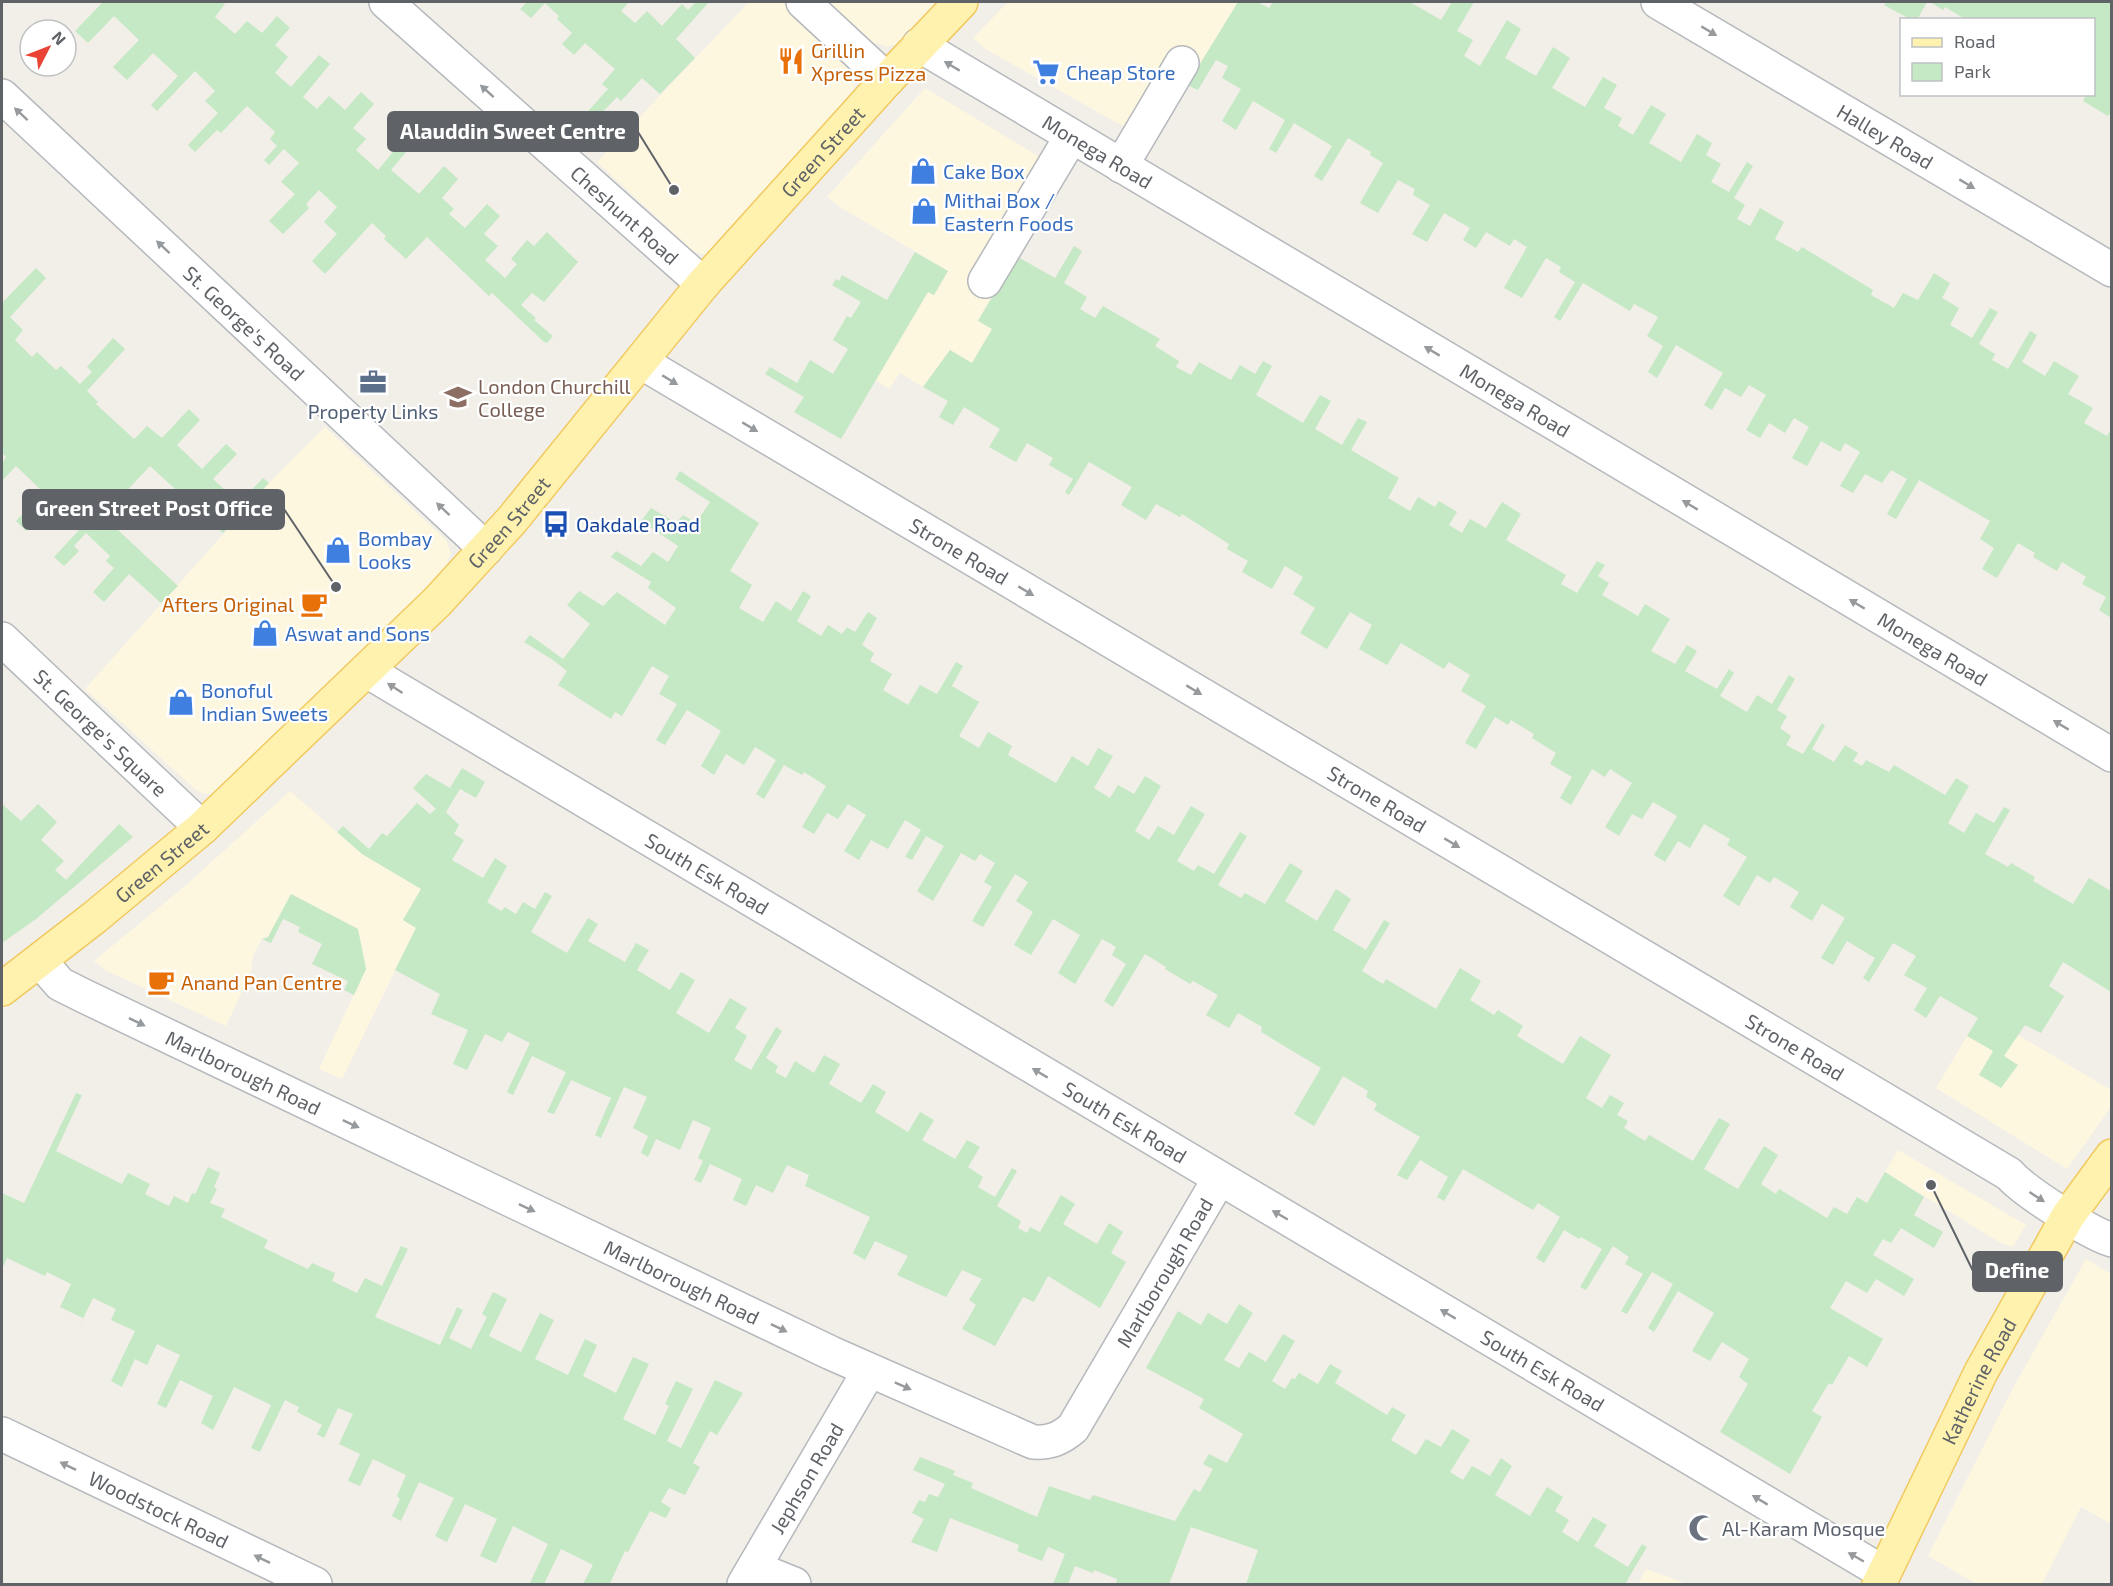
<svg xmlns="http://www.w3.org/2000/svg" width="2113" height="1586" font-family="'Exo 2',sans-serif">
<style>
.commercial{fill:#fef7e0}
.green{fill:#c5e8c5}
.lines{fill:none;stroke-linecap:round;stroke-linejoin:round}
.minor-casing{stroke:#b5b8bc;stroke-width:36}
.major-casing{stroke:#f2c960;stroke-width:36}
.minor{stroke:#fff;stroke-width:33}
.major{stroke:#fff2af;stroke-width:33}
.oneway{fill:#979a9d}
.labels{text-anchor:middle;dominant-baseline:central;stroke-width:4.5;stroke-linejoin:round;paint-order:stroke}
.food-label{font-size:20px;fill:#c56008;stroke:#fff;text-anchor:start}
.shop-label{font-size:20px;fill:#366cbe;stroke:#fff;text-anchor:start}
.street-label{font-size:20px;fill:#5f6368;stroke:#fff}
.education-label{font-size:20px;fill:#785e54;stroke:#fff;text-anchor:start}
.service-label{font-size:20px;fill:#4e5e75;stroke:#fff}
.transit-label{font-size:20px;fill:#164399;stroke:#fff;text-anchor:start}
.worship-label{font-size:20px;fill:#5b616d;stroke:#fff;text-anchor:start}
.leader{fill:none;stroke:#5f6368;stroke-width:2}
.callout-dot{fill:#5f6368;stroke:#fff;stroke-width:2}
.callout{fill:#5f6368;stroke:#5f6368;stroke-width:2}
.callout-label{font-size:21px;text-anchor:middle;font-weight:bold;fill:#fff}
</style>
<rect width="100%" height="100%" fill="#f1efe8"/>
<g class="commercial">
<path d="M 749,2 L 937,2 L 896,44 L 887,47 L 877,43 L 850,72 L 855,85 L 850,96 L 713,252 L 707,255 L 698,253 L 693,251 L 597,162 Z"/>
<path d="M 1008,2 L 1238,2 L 1153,143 L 987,50 L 973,38 Z"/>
<path d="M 925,88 L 1066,173 L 978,320 L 992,329 L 972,363 L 950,350 L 923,387 L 900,373 L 889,389 L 876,380 L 928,292 L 933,295 L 948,271 L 840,207 L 827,197 Z"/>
<path d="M 325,427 L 446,540 L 451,553 L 444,571 L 217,790 L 209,794 L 202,793 L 195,789 L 85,689 L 269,483 Z"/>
<path d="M 290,791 L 362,854 L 421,889 L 403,920 L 416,928 L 342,1079 L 319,1069 L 366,969 L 358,929 L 291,894 L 268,938 L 262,939 L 253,955 L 251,972 L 226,1026 L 107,971 L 94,961 L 185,886 Z"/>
<path d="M 1981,1013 L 2111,1090 L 2111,1107 L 2067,1169 L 1936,1088 Z"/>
<path d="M 1898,1150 L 2026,1225 L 2013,1247 L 1999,1242 L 1885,1172 Z"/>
<path d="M 2086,1259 L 2111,1274 L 2111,1524 L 2081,1507 L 2042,1584 L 1977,1584 L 1928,1556 L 2013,1388 Z"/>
<path d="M 1646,1569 L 1687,1584 L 1638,1584 Z"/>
</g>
<g class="green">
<path d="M 103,2 L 222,2 L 225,4 L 215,17 L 235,34 L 247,21 L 262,33 L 277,16 L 290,28 L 275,45 L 288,57 L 275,73 L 291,87 L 319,55 L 330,64 L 303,97 L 317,109 L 329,96 L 345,110 L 361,92 L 374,104 L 353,128 L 366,139 L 356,150 L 378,170 L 393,152 L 387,148 L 403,129 L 409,135 L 400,145 L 406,152 L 391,170 L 419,194 L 444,166 L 458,179 L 442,198 L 454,209 L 449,214 L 465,228 L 487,204 L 500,216 L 484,234 L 498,246 L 485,260 L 505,278 L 517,264 L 511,259 L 527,240 L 534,246 L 547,232 L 578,262 L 544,302 L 532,293 L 521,305 L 536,318 L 534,320 L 553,336 L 547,343 L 544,342 L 492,293 L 489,296 L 427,237 L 406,259 L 384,239 L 386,236 L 372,223 L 325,274 L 312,261 L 337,234 L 324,222 L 337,207 L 319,190 L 306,204 L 309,208 L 283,234 L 269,221 L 295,194 L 281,182 L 299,163 L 284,149 L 269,165 L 264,160 L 277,146 L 270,139 L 275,132 L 247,106 L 221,133 L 217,130 L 195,152 L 188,145 L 218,113 L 205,101 L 215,91 L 195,71 L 157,111 L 151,105 L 178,76 L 153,53 L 127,80 L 113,67 L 139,40 L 114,16 L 88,43 L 75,31 Z"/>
<path d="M 527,2 L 629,2 L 621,11 L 635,23 L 647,11 L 662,26 L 682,4 L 688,10 L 696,2 L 709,2 L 676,39 L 695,58 L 660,94 L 642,78 L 621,101 L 617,97 L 589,126 L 581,119 L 608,89 L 602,84 L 615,69 L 585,43 L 574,55 L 562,44 L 572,33 L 557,19 L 559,16 L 545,3 L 531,18 L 520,9 Z"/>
<path d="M 1238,2 L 1257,2 L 1269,8 L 1273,2 L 1410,2 L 1441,20 L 1452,2 L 1474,2 L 1457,31 L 1473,40 L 1464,56 L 1480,66 L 1507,20 L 1521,29 L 1505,58 L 1536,76 L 1553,47 L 1570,58 L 1552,88 L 1585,107 L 1603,77 L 1617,85 L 1604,108 L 1622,118 L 1618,126 L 1633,135 L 1651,105 L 1666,114 L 1649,143 L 1681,162 L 1697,134 L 1712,143 L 1706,155 L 1721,164 L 1711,182 L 1729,192 L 1747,162 L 1753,166 L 1734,198 L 1745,205 L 1737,219 L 1750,226 L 1760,208 L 1784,222 L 1775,239 L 1798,252 L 1802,247 L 1873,290 L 1871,295 L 1894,308 L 1903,293 L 1918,300 L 1934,273 L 1950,283 L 1942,298 L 1959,308 L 1950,325 L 1972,338 L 1990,308 L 1998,312 L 1979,344 L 1995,354 L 1992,360 L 2008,369 L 2030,331 L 2037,335 L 2022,362 L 2045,376 L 2054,361 L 2079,376 L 2068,394 L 2093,408 L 2084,423 L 2107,436 L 2111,429 L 2111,618 L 2099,610 L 2106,597 L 2082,584 L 2086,577 L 2062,562 L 2057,571 L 2033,557 L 2035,553 L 2018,543 L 1997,578 L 1982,569 L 1994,548 L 1980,539 L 1990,521 L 1919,480 L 1896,519 L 1887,514 L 1907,479 L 1891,470 L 1882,483 L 1865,474 L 1853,493 L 1840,486 L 1860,452 L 1845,443 L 1840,452 L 1821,441 L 1807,466 L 1792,458 L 1809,427 L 1794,418 L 1785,433 L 1769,423 L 1760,438 L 1746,430 L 1766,395 L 1749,385 L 1741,397 L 1725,388 L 1712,410 L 1704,405 L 1723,373 L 1676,345 L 1657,378 L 1648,372 L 1663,346 L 1647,336 L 1658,317 L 1634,304 L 1630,311 L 1583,283 L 1560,321 L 1554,317 L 1575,282 L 1559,272 L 1561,267 L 1546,258 L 1522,298 L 1504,288 L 1527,247 L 1514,239 L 1510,246 L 1486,232 L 1476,248 L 1463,240 L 1470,228 L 1444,213 L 1427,242 L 1412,234 L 1430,205 L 1413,195 L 1415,189 L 1398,180 L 1378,213 L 1360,203 L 1383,163 L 1370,155 L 1371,152 L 1348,138 L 1322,181 L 1314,176 L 1332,146 L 1294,123 L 1276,153 L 1269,149 L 1285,120 L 1253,101 L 1236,130 L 1222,121 L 1241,89 L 1222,78 L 1228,66 L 1216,60 L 1198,90 L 1187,85 Z"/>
<path d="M 1886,2 L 1927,2 L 1917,20 L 1910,19 L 1884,5 Z"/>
<path d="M 1930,2 L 2111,2 L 2111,112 L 2108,116 L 2083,101 L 2086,95 L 2094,94 L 2094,20 L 1965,19 L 1945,7 L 1943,10 Z"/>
<path d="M 1074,246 L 1082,251 L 1064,283 L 1087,297 L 1080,309 L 1095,318 L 1103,306 L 1160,339 L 1155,346 L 1179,361 L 1176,367 L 1191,375 L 1199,362 L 1231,380 L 1240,365 L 1255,374 L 1263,361 L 1272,366 L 1256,395 L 1303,423 L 1320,395 L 1331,401 L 1315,429 L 1342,445 L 1358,418 L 1367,422 L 1351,450 L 1399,478 L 1388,498 L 1410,511 L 1418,497 L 1435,507 L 1439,501 L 1457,512 L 1449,525 L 1462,533 L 1470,519 L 1486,528 L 1502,502 L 1521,514 L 1506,540 L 1566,575 L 1561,584 L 1577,593 L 1597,561 L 1605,565 L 1598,576 L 1609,583 L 1602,595 L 1638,616 L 1645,604 L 1670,619 L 1651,651 L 1675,664 L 1687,645 L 1697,651 L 1685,671 L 1717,689 L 1729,669 L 1734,673 L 1720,696 L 1747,712 L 1757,695 L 1772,704 L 1789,675 L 1795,679 L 1777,710 L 1787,716 L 1780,728 L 1791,736 L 1786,745 L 1803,754 L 1822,723 L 1825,726 L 1812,749 L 1834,762 L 1845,745 L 1858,753 L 1853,761 L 1862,766 L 1866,760 L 1889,772 L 1894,765 L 1945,795 L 1956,778 L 1969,786 L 1948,823 L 1964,833 L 1976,813 L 1994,823 L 2004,807 L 2010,810 L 1985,854 L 2008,867 L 2011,863 L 2035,877 L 2033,881 L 2073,904 L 2089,878 L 2111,891 L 2111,992 L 2063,962 L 2049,986 L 2064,996 L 2041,1033 L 2025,1025 L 2004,1056 L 2018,1065 L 2001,1088 L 1979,1075 L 1993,1051 L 1967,1036 L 1978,1018 L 1940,996 L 1926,1018 L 1914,1010 L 1927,988 L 1904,975 L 1916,956 L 1893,943 L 1869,982 L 1863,978 L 1875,958 L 1847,941 L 1833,965 L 1821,958 L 1845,918 L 1822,904 L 1812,921 L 1790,907 L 1799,892 L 1774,877 L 1770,883 L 1757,875 L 1739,906 L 1723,896 L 1747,857 L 1727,845 L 1730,839 L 1704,824 L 1690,848 L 1678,841 L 1665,862 L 1654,855 L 1677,816 L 1653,802 L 1642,819 L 1632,814 L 1619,836 L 1605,827 L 1632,783 L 1610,769 L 1605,777 L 1592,769 L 1571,805 L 1560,798 L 1572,777 L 1550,764 L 1556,753 L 1532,738 L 1534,734 L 1511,720 L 1508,725 L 1495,717 L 1476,749 L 1465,743 L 1486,706 L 1461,691 L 1470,675 L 1449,662 L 1444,669 L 1401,643 L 1387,665 L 1359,649 L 1372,625 L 1350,612 L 1327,649 L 1300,633 L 1315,608 L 1293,594 L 1303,577 L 1285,566 L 1272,589 L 1242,572 L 1248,561 L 1227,549 L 1229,544 L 1182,514 L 1180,517 L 1156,504 L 1146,520 L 1121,505 L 1132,487 L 1089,462 L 1069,495 L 1065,492 L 1073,479 L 1049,465 L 1053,458 L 1027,443 L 1016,462 L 989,447 L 1000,429 L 964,407 L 953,425 L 939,417 L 948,401 L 923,387 L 950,350 L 972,363 L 992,329 L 978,321 L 1016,256 L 1055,278 Z"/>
<path d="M 915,252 L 948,271 L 934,295 L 928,292 L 841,439 L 794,412 L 804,397 L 765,374 L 770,367 L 797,383 L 810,360 L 833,374 L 848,349 L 833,340 L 847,316 L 851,318 L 861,302 L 832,285 L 836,279 L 839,281 L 842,275 L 887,300 Z"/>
<path d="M 36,268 L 46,278 L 10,317 L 23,330 L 15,340 L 32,357 L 37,352 L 56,370 L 61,366 L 80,384 L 92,372 L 87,367 L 113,338 L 125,349 L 87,391 L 98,402 L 96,404 L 134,439 L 147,426 L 162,438 L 189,409 L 200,420 L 177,445 L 202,469 L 226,444 L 237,454 L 213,479 L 239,503 L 263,478 L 269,483 L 223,533 L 150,466 L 103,516 L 178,586 L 161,603 L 129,574 L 104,602 L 93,592 L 114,568 L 106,561 L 110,556 L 86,533 L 74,546 L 79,551 L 64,566 L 54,557 L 92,516 L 64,490 L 26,531 L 16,521 L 43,492 L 16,466 L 2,481 L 2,463 L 6,457 L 2,453 L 2,303 Z"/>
<path d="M 680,471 L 759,523 L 730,571 L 752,585 L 739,608 L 763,622 L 776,601 L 791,611 L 803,591 L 811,596 L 797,621 L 821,636 L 828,625 L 842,634 L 847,627 L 855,632 L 868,612 L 877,618 L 862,645 L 874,653 L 870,661 L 892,674 L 883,690 L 908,705 L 920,685 L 937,694 L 956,662 L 963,666 L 952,686 L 979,702 L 959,736 L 979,748 L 988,732 L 1012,746 L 1008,755 L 1056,783 L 1072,756 L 1088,766 L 1098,748 L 1113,756 L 1094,788 L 1110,798 L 1118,785 L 1134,794 L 1145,776 L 1161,786 L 1135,831 L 1149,840 L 1158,826 L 1174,835 L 1191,806 L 1205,814 L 1177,861 L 1194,871 L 1198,865 L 1214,874 L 1240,832 L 1247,836 L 1218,885 L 1241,898 L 1245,893 L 1265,904 L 1290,863 L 1303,871 L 1285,901 L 1317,921 L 1336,889 L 1351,899 L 1333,930 L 1366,950 L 1384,920 L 1390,923 L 1362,971 L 1383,984 L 1386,979 L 1436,1009 L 1460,968 L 1481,981 L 1470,1000 L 1494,1015 L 1498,1010 L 1523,1026 L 1517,1036 L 1563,1064 L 1580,1036 L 1611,1055 L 1586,1098 L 1602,1108 L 1610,1095 L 1624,1103 L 1617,1115 L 1628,1121 L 1624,1128 L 1645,1141 L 1649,1135 L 1693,1161 L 1719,1118 L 1730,1124 L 1704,1169 L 1738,1189 L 1764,1146 L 1778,1155 L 1761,1184 L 1776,1194 L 1779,1189 L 1827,1218 L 1834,1207 L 1847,1214 L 1857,1197 L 1867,1203 L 1885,1172 L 1924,1197 L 1914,1215 L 1943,1232 L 1934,1248 L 1901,1228 L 1891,1243 L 1883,1239 L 1873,1255 L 1914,1279 L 1904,1296 L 1876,1279 L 1867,1293 L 1846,1281 L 1830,1308 L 1883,1339 L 1867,1367 L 1849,1356 L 1832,1385 L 1829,1383 L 1812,1411 L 1822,1417 L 1790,1474 L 1720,1432 L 1748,1384 L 1739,1377 L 1749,1359 L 1722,1342 L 1710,1361 L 1692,1351 L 1714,1313 L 1678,1291 L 1654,1332 L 1648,1328 L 1673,1284 L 1652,1272 L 1627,1314 L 1621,1311 L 1643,1274 L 1625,1264 L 1629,1257 L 1613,1246 L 1586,1290 L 1580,1287 L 1602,1249 L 1581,1237 L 1579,1239 L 1564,1230 L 1544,1263 L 1536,1258 L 1560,1217 L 1538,1203 L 1533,1210 L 1463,1169 L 1444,1201 L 1437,1197 L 1448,1177 L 1420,1160 L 1407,1180 L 1397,1175 L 1420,1137 L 1374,1110 L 1377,1104 L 1366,1097 L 1368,1091 L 1343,1076 L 1314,1126 L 1294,1114 L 1321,1068 L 1261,1032 L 1262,1027 L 1238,1013 L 1229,1028 L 1206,1015 L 1218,995 L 1193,981 L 1190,984 L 1165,969 L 1166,967 L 1145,954 L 1113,1007 L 1104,1001 L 1126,964 L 1112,955 L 1116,947 L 1102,939 L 1075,984 L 1058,973 L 1080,935 L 1053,919 L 1031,955 L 1014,945 L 1033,912 L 1016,901 L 1028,882 L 1015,874 L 983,927 L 972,921 L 992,887 L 984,882 L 995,863 L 980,854 L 975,861 L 961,853 L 933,901 L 917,891 L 944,846 L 926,836 L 912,860 L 905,857 L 921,830 L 905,820 L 888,849 L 871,840 L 859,860 L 844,851 L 866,815 L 848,804 L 838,819 L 827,813 L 814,834 L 802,827 L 826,786 L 804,772 L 802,775 L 784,765 L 764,799 L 756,794 L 776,760 L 755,747 L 744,765 L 726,754 L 714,775 L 701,766 L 721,731 L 687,710 L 665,745 L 656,740 L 677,704 L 659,694 L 669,676 L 652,666 L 622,716 L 615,712 L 611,719 L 558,685 L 567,671 L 553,660 L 524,642 L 530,635 L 563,659 L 590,624 L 567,605 L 579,591 L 603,606 L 617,592 L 665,625 L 676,608 L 648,588 L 651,582 L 611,557 L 616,551 L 641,566 L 653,552 L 668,562 L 678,546 L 641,521 L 651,508 L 676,523 L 683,515 L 696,523 L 710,502 L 675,479 Z"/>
<path d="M 462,768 L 485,782 L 476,798 L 460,789 L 446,812 L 459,825 L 454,834 L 464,840 L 452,860 L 483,878 L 495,858 L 507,866 L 487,902 L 501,911 L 505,907 L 516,914 L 523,902 L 535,909 L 545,892 L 552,896 L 531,932 L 567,953 L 588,918 L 598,924 L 588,941 L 625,962 L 636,943 L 649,950 L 637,970 L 670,990 L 681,972 L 695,980 L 676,1013 L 709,1033 L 730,998 L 747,1008 L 735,1028 L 747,1036 L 734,1060 L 751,1070 L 776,1027 L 782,1031 L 766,1058 L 778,1066 L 775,1072 L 786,1078 L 795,1061 L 814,1073 L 824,1055 L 840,1064 L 829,1084 L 861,1103 L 873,1084 L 886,1092 L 875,1112 L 908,1132 L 920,1112 L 934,1120 L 922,1140 L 955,1159 L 967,1140 L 980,1147 L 968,1167 L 983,1177 L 978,1187 L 995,1197 L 1012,1168 L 1017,1171 L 997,1206 L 1021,1221 L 1018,1228 L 1027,1233 L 1030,1227 L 1040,1232 L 1061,1195 L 1075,1204 L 1063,1224 L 1097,1244 L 1109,1223 L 1123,1232 L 1111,1253 L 1126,1262 L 1100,1308 L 1048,1276 L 1034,1302 L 1023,1297 L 995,1346 L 962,1329 L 976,1305 L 969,1300 L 982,1279 L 962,1270 L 946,1297 L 897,1275 L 908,1256 L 875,1241 L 865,1260 L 853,1253 L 870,1217 L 805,1186 L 809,1175 L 787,1165 L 773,1193 L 756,1185 L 746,1206 L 733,1200 L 742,1179 L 710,1164 L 701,1183 L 694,1180 L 703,1161 L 698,1158 L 711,1128 L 693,1120 L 680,1150 L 656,1139 L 648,1157 L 641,1153 L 648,1136 L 633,1128 L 647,1097 L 624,1087 L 601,1138 L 595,1135 L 611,1098 L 571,1080 L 554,1114 L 547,1112 L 566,1072 L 532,1056 L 513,1095 L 507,1092 L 530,1043 L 508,1032 L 502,1042 L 485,1034 L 467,1070 L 453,1064 L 468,1030 L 431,1014 L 440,994 L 395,970 L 416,928 L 403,920 L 421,889 L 362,854 L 337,832 L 343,826 L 369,849 L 382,833 L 387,836 L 417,803 L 430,814 L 436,809 L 413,788 L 426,774 L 450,788 Z"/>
<path d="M 2,804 L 21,821 L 38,804 L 57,822 L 41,840 L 64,861 L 55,870 L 66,880 L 119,824 L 133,837 L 36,919 L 2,943 Z"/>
<path d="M 291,894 L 358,929 L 366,969 L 354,995 L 344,990 L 348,981 L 312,964 L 322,944 L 298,932 L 300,927 L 283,919 L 271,943 L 262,939 L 268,937 Z"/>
<path d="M 76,1093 L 82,1095 L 56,1151 L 122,1184 L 128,1173 L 150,1184 L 145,1194 L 169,1206 L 174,1196 L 188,1203 L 192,1193 L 195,1194 L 208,1167 L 220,1173 L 214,1187 L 217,1189 L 210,1203 L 225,1209 L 221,1217 L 268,1240 L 264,1248 L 308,1269 L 312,1263 L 335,1273 L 332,1281 L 357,1293 L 365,1278 L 382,1286 L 401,1246 L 408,1249 L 375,1317 L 440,1345 L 457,1307 L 463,1310 L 449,1338 L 471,1349 L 487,1317 L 482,1314 L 493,1292 L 507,1299 L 489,1336 L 521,1352 L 540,1313 L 554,1320 L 535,1359 L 568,1375 L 585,1339 L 597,1345 L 583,1376 L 616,1393 L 633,1357 L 649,1364 L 623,1419 L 655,1435 L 669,1406 L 665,1404 L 676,1381 L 693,1389 L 667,1441 L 681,1448 L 715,1380 L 743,1393 L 717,1435 L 710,1431 L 693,1463 L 700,1467 L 685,1495 L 669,1488 L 661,1502 L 671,1508 L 666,1518 L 650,1511 L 628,1552 L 625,1551 L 610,1583 L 612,1584 L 583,1584 L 593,1565 L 561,1549 L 544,1584 L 530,1583 L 548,1544 L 513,1526 L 496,1563 L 480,1556 L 497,1519 L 465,1504 L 447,1542 L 435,1536 L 454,1498 L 419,1482 L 401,1521 L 392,1516 L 400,1499 L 397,1496 L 406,1475 L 373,1459 L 360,1486 L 348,1481 L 360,1454 L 339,1444 L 353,1414 L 338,1408 L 324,1438 L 317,1434 L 322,1425 L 297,1412 L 299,1407 L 285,1400 L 260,1452 L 251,1448 L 271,1405 L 234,1387 L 213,1430 L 201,1423 L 213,1396 L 180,1380 L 166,1408 L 157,1404 L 180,1355 L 157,1344 L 147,1365 L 135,1359 L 122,1387 L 111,1381 L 135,1331 L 111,1320 L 116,1309 L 93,1298 L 77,1331 L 83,1318 L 60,1307 L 71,1284 L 47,1272 L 45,1276 L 7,1258 L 2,1269 L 2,1193 L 24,1203 Z"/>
<path d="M 1239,1304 L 1253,1313 L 1224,1360 L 1239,1368 L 1249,1352 L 1266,1362 L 1283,1334 L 1295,1341 L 1272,1381 L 1285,1389 L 1292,1378 L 1295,1379 L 1299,1373 L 1318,1384 L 1330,1364 L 1342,1371 L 1335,1383 L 1387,1415 L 1392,1407 L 1406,1415 L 1391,1440 L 1416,1455 L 1426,1439 L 1441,1447 L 1452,1429 L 1470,1440 L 1450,1472 L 1463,1480 L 1472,1466 L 1490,1476 L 1501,1458 L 1512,1466 L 1495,1495 L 1530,1516 L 1547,1487 L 1563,1497 L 1555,1511 L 1569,1520 L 1562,1532 L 1578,1542 L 1593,1517 L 1607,1525 L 1594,1546 L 1628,1567 L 1642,1544 L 1647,1547 L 1625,1584 L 1246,1584 L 1258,1550 L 1191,1527 L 1169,1584 L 1116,1584 L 1117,1579 L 1094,1570 L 1093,1573 L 1075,1566 L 1068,1584 L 1053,1584 L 1065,1554 L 1048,1547 L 1042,1561 L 1017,1551 L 1019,1545 L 950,1518 L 937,1552 L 911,1542 L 924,1519 L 912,1513 L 919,1500 L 925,1502 L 929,1494 L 938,1497 L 945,1484 L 913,1470 L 920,1457 L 955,1471 L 953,1475 L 973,1483 L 971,1488 L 1037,1517 L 1049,1486 L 1090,1500 L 1093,1495 L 1175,1521 L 1194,1489 L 1200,1492 L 1213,1469 L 1203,1464 L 1209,1454 L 1227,1463 L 1243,1434 L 1199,1408 L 1204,1399 L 1146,1368 L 1178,1311 L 1201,1325 L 1208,1313 L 1227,1324 Z"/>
</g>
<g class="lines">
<defs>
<g id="minor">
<path id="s1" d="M 386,2 L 703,284"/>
<path d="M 803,2 L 887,80"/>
<path id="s2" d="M 1658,2 L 2112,270"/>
<path id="s3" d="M 919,45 L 2112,755"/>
<path id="s4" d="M 2,96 L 486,549"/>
<path d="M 1121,166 L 1182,63"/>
<path d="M 985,281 L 1071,137"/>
<path id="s5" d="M 641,362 L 1890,1103 L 2009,1174 C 2025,1192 2089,1233 2112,1240"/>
<path id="s6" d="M 2,639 L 202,828"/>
<path id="s7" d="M 367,671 L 1884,1573"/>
<path id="s8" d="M 40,961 L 60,984 L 84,996 L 831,1353 L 1033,1442 C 1050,1443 1060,1439 1073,1428 L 1219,1179"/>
<path id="s9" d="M 2,1434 L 315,1584"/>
<path d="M 754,1568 L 794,1584"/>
<path id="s10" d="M 744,1584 L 869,1371"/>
</g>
<g id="major">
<path id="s11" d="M 2,989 L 95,917 L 202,828 L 437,602 L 512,520 L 703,284 L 887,80 L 961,2"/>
<path id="s12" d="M 1879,1584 L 1981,1372 L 2068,1216 L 2112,1156"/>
</g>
</defs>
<use href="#minor" class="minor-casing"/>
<use href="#major" class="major-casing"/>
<use href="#minor" class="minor"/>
<use href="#major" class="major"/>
</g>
<defs><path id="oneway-solid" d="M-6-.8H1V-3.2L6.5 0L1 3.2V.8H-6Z" transform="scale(1.5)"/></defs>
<g class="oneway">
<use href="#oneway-solid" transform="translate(1709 31) rotate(31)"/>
<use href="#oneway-solid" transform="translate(952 66) rotate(-149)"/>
<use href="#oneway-solid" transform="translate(487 91) rotate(-138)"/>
<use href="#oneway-solid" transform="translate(21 114) rotate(-137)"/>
<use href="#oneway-solid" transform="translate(1967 184) rotate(31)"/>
<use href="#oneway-solid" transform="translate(163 247) rotate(-137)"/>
<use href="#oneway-solid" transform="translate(1432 351) rotate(-149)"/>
<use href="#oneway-solid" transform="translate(670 380) rotate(31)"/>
<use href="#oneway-solid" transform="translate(750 427) rotate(31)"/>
<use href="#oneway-solid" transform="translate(1690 505) rotate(-149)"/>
<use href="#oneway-solid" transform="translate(443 509) rotate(-137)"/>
<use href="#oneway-solid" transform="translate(1026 591) rotate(31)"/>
<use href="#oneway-solid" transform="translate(1857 604) rotate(-149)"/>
<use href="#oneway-solid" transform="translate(395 688) rotate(-147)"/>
<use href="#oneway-solid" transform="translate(1194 690) rotate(31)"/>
<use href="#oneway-solid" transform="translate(2061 725) rotate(-149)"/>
<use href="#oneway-solid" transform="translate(1452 843) rotate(31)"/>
<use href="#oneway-solid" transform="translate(137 1022) rotate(26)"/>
<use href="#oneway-solid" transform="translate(1040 1073) rotate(-149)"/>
<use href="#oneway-solid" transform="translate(351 1124) rotate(25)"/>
<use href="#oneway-solid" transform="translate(2037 1197) rotate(33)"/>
<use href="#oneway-solid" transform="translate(527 1208) rotate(25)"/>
<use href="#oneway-solid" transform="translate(1280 1215) rotate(-150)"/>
<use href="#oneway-solid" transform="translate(1448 1314) rotate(-149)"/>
<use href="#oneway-solid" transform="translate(779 1328) rotate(26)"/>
<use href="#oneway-solid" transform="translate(903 1386) rotate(24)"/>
<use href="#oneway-solid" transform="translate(68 1466) rotate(-154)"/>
<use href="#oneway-solid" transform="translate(1760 1500) rotate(-149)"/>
<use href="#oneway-solid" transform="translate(1856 1557) rotate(-150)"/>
<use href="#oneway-solid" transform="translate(262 1559) rotate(-154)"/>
</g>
<defs>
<symbol id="restaurant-bare" viewBox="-9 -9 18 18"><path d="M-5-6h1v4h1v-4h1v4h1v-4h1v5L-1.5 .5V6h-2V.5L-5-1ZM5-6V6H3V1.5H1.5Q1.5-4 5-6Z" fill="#e8710a" stroke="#fff" stroke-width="2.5" paint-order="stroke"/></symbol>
<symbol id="supermarket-bare" viewBox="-9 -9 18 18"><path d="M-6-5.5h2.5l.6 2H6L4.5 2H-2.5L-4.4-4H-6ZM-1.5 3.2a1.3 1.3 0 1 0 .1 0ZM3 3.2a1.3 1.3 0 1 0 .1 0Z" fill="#3f7fe0" stroke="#fff" stroke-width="2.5" paint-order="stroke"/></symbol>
<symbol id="shop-bare" viewBox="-9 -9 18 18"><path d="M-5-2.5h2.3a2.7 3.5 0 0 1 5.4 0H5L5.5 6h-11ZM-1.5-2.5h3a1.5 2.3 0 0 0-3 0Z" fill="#3f7fe0" stroke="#fff" stroke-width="2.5" paint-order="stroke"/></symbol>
<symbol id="office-bare" viewBox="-9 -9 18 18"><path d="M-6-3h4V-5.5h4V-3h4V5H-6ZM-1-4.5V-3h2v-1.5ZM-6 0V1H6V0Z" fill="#5c6f8a" stroke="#fff" stroke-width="2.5" paint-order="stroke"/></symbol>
<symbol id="university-bare" viewBox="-9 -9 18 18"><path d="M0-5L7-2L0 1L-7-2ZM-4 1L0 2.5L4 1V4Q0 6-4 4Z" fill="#8d6e63" stroke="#fff" stroke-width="2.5" paint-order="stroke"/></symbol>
<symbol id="bus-bare" viewBox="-9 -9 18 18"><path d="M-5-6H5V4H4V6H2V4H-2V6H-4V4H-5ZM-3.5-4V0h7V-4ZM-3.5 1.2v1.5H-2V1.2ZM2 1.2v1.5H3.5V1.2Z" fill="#1a4fb4" stroke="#fff" stroke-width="2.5" paint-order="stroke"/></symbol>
<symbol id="cafe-bare" viewBox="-9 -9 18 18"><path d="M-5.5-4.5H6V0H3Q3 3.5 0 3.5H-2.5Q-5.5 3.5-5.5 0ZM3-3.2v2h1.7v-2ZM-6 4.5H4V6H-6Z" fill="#e8710a" stroke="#fff" stroke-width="2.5" paint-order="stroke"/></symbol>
<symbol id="mosque-bare" viewBox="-9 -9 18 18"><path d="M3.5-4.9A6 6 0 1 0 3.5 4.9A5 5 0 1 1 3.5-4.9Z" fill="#6b7280" stroke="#fff" stroke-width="2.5" paint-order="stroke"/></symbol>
</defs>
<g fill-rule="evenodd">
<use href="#restaurant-bare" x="772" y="42" width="38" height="38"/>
<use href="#supermarket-bare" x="1027" y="53" width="38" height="38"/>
<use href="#shop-bare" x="904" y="152" width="38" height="38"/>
<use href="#shop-bare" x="905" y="192" width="38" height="38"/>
<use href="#office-bare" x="354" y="363" width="38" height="38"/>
<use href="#university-bare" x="439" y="378" width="38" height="38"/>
<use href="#bus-bare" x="537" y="505" width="38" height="38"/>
<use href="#shop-bare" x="319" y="531" width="38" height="38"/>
<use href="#cafe-bare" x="295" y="585" width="38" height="38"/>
<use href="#shop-bare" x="246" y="614" width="38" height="38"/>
<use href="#shop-bare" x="162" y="683" width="38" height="38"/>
<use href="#cafe-bare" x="142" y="963" width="38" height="38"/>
<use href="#mosque-bare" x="1683" y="1509" width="38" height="38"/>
</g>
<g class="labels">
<g class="food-label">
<text x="811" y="50">Grillin<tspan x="811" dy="23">Xpress Pizza</tspan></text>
<text x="294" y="604" text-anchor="end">Afters Original</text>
<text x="181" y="982">Anand Pan Centre</text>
</g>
<g class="shop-label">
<text x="1066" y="72">Cheap Store</text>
<text x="943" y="171">Cake Box</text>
<text x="944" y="200">Mithai Box /<tspan x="944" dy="23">Eastern Foods</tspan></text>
<text x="358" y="538">Bombay<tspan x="358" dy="23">Looks</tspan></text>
<text x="285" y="633">Aswat and Sons</text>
<text x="201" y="690">Bonoful<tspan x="201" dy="23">Indian Sweets</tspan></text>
</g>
<g class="street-label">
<text stroke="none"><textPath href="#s2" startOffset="264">Halley Road</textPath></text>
<text stroke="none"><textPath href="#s11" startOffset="1176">Green Street</textPath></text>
<text stroke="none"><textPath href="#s3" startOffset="208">Monega Road</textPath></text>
<text stroke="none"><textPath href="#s1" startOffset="320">Cheshunt Road</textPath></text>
<text stroke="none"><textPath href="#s4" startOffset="332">St. George's Road</textPath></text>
<text stroke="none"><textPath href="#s3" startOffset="694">Monega Road</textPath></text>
<text stroke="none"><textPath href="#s11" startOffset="690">Green Street</textPath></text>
<text stroke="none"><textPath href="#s5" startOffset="370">Strone Road</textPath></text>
<text stroke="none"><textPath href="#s3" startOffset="1180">Monega Road</textPath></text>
<text stroke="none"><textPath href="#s6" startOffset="136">St. George's Square</textPath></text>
<text stroke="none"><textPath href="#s5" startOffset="856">Strone Road</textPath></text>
<text stroke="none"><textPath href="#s11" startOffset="204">Green Street</textPath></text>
<text stroke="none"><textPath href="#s7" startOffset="396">South Esk Road</textPath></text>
<text stroke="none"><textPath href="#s5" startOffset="1342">Strone Road</textPath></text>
<text stroke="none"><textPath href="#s8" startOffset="234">Marlborough Road</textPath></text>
<text stroke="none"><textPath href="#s7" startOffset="882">South Esk Road</textPath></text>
<text stroke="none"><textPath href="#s8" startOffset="1330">Marlborough Road</textPath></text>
<text stroke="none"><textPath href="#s8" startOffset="720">Marlborough Road</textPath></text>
<text stroke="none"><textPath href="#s7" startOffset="1368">South Esk Road</textPath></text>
<text stroke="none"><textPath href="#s12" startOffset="226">Katherine Road</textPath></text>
<text stroke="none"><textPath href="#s10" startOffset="123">Jephson Road</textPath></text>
<text stroke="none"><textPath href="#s9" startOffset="174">Woodstock Road</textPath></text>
</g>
<g class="education-label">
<text x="478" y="386">London Churchill<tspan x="478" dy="23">College</tspan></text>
</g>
<g class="service-label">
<text x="373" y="411">Property Links</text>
</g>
<g class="transit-label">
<text x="576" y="524">Oakdale Road</text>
</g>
<g class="worship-label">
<text x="1722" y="1528">Al-Karam Mosque</text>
</g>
</g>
<path class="leader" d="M674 190L638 132M336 587L284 509M1931 1185L1973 1271"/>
<g class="callout-dot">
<circle cx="674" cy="190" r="6"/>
<circle cx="336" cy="587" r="6"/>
<circle cx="1931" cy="1185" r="6"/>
</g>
<g class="callout">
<rect x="388" y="112" width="250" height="39" rx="6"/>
<rect x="23" y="490" width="261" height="39" rx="6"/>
<rect x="1973" y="1252" width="89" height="39" rx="6"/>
</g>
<g class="callout-label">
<text x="513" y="139">Alauddin Sweet Centre</text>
<text x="154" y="516">Green Street Post Office</text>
<text x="2017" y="1278">Define</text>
</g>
<rect width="2113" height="1586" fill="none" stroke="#5f6368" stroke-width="6"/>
<rect x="1900" y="18" width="195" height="78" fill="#ffffff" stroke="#bfc1c3" stroke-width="1.5"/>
<rect x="1912" y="38" width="30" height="9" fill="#fff2af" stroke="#bfc1c3" stroke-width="1.5"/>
<text x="1954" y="48" font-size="18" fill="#5f6368">Road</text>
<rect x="1912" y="63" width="30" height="18" fill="#c5e8c5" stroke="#bfc1c3" stroke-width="1.5"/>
<text x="1954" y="78" font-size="18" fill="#5f6368">Park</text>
<g transform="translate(48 48) rotate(48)"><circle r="28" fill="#ffffff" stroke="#bfc1c3" stroke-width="1.5"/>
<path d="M0-4.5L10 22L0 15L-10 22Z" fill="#ea4335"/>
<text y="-9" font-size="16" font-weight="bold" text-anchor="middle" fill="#5f6368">N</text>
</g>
</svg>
